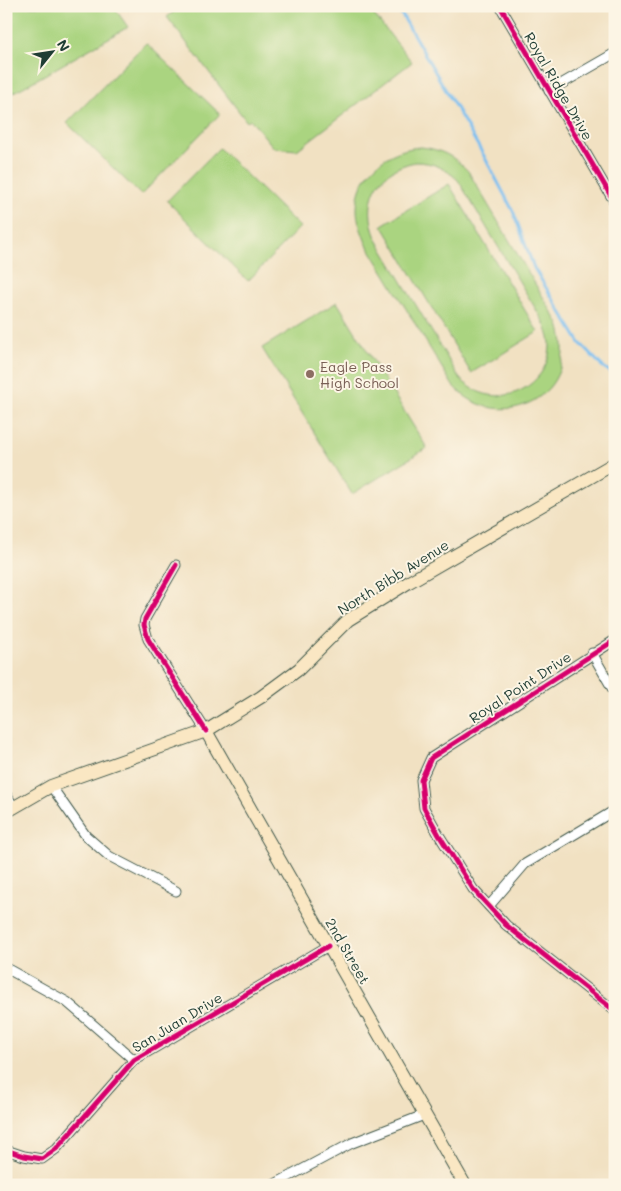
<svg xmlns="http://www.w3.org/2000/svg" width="621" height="1191" font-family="Mali,sans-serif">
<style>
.green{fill:#aad480;stroke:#64885a;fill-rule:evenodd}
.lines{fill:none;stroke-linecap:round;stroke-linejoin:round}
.stream{stroke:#7abff1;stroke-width:3}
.minor-casing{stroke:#3e5649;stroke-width:11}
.tertiary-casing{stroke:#3e5649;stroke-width:13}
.secondary-casing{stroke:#3e5649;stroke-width:14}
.minor{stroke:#fff;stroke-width:9}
.tertiary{stroke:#fff;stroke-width:11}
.secondary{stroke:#fae7c3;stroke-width:12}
.cycleway-casing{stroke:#fcf5e5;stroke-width:8}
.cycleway{stroke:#d6006c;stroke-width:5}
.education-dot{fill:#8d6e63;stroke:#fcf5e5;stroke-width:2}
.labels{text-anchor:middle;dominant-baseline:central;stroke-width:4;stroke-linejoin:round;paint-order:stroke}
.street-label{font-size:14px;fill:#1f3d34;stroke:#fcf5e5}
.education-label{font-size:14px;fill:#785e54;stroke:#fcf5e5;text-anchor:start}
</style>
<rect width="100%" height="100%" fill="#fcf5e5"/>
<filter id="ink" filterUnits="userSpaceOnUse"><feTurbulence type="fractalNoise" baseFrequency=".02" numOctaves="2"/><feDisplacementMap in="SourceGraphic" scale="10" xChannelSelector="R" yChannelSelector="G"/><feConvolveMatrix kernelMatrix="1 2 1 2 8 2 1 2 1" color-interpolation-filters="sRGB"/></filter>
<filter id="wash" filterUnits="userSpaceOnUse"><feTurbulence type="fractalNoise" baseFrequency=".0096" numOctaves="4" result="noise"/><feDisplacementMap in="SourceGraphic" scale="20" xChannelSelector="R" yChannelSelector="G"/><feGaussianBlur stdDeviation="1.12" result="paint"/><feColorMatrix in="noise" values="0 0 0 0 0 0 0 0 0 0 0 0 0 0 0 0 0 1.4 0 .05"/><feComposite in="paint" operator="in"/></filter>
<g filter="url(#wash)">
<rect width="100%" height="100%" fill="#f1e1c2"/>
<g class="green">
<path d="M 6,6 L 113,6 L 128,27 L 6,97 Z"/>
<path d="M 181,6 L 367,6 L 412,62 L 297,150 L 274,148 L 251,120 L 247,122 L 167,17 Z"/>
<path d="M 146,43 L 220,114 L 141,195 L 67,123 Z"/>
<path d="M 421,147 C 440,149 454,156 468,171 L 559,324 C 582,394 503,438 453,386 L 366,243 C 362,232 357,221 357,209 C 357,173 387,149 421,147 ZM 415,162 C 433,162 445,168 458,180 L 543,321 C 546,328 549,335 550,343 C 551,379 513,406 479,392 C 472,389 466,384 460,379 L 376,238 C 362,202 375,170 415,162 Z"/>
<path d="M 219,148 L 300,227 L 248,281 L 167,201 Z"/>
<path d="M 449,184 L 538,332 L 471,373 L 382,225 Z"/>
<path d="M 337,302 L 427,448 L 352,494 L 262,348 Z"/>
</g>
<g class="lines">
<path class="stream" d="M 394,6 L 402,15 L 484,156 L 513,211 L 534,268 L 580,343 L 602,366 L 615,375"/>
</g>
</g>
<g filter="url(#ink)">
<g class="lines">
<defs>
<g id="minor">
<path d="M 500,6 L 615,203"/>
<path d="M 549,91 L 615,53"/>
<path d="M 176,565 L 145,619 L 144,625 L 148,639 L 206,731"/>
<path d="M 615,640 L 431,758 L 421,780 L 424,808 L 439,835 L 473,889 L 506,925 L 615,1011"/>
<path d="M 592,653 L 615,693"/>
<path d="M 51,786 L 86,836 L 109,856 L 176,891"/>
<path d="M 489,906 L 525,864 L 615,810"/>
<path d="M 6,968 L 67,1002 L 134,1060"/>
<path d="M 6,1150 L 24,1156 L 42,1159 L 56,1149 L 134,1060 L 328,946"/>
<path d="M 273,1185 L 352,1143 L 424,1115"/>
</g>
<path id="tertiary" d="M 6,796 L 13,808"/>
<g id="secondary">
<path d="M 206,731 L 465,1185"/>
<path d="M 6,812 L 51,786 L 206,731 L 261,697 L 299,669 L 348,620 L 409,582 L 615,463"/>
</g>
</defs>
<use href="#minor" class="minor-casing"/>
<use href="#tertiary" class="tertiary-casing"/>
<use href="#secondary" class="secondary-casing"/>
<use href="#minor" class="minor"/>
<use href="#tertiary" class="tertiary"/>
<use href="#secondary" class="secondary"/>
<defs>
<g id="cycleway">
<path d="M 500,6 L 615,203"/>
<path d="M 176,565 L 145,619 L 144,625 L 148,639 L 206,731"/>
<path d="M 615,640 L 431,758 L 421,780 L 424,808 L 439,835 L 473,889 L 506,925 L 615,1011"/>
<path d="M 6,1150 L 24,1156 L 42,1159 L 56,1149 L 134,1060 L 328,946"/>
</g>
</defs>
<use href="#cycleway" class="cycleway-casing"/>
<use href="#cycleway" class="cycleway"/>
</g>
</g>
<circle class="education-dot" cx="310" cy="374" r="5"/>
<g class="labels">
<g class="street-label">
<text transform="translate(559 86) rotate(60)">Royal Ridge Drive</text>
<text transform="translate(393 577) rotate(-32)">North Bibb Avenue</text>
<text transform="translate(520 687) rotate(-33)">Royal Point Drive</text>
<text transform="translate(348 951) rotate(60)">2nd Street</text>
<text transform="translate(177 1022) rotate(-31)">San Juan Drive</text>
</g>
<g class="education-label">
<text x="320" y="366">Eagle Pass<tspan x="320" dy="16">High School</tspan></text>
</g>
</g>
<rect width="621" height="1191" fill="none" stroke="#fcf5e5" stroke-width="25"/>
<g transform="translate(52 52) rotate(60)" stroke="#fcf5e5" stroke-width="4" paint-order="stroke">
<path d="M0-4L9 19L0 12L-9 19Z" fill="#1f3d34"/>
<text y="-8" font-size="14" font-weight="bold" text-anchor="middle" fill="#1f3d34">N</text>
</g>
</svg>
